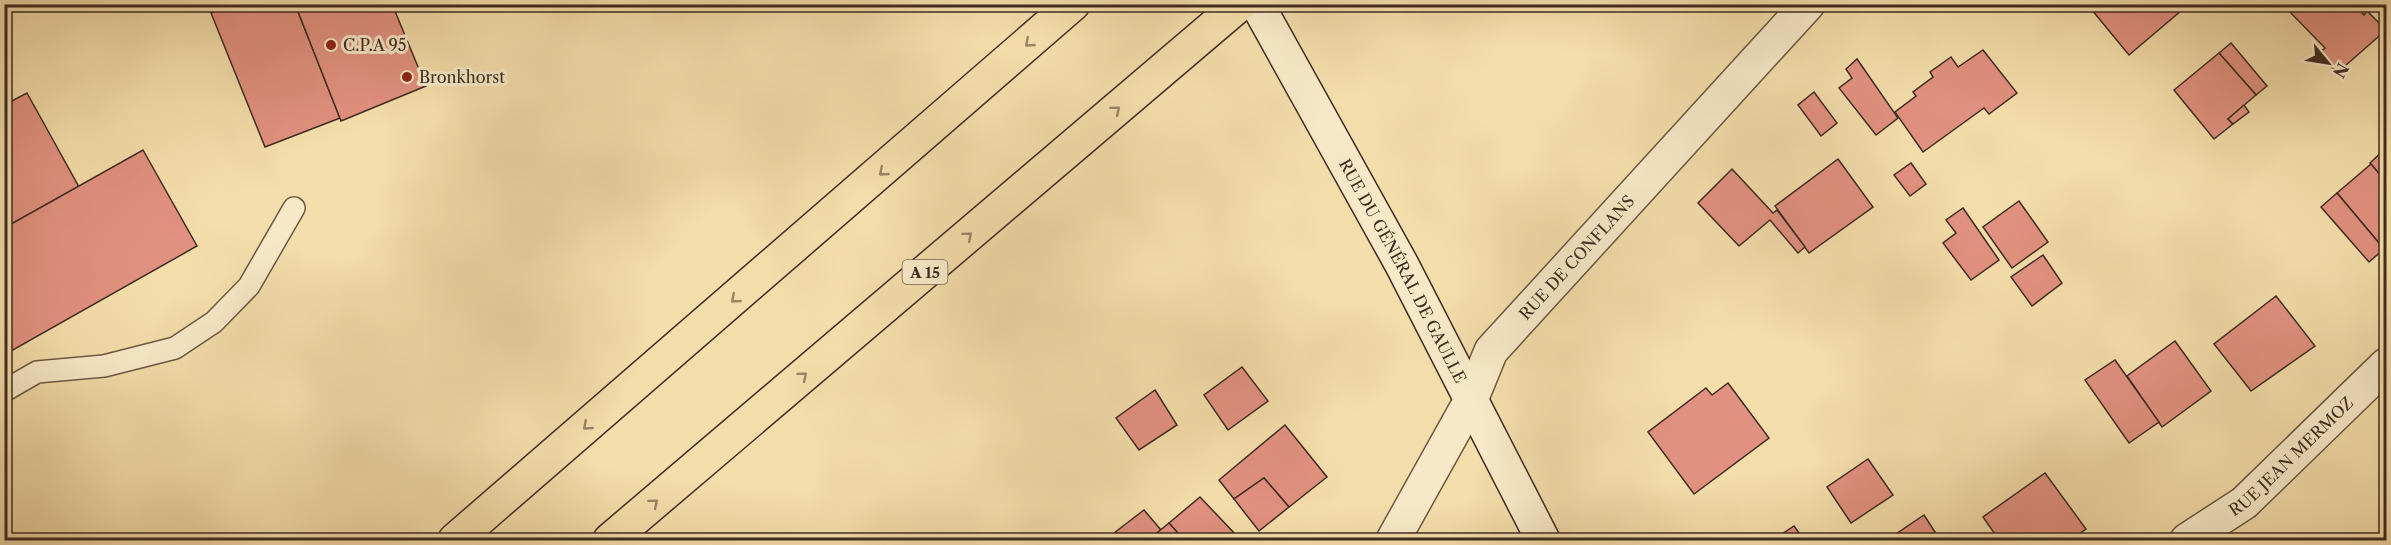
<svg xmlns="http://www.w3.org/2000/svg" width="2391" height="545" font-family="'Libre Caslon Text',serif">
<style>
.building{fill:#e1917f;stroke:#3f2b20;stroke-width:1.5}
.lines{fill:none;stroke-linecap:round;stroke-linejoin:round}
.lane-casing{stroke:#6c5842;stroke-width:24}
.street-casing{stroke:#6c5842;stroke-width:36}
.secondary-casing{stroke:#3f2b20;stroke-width:36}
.highway-casing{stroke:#3f2b20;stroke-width:36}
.lane{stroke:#f7e9c8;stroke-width:21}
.street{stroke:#f7e9c8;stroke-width:33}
.secondary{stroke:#f7e9c8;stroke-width:33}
.highway{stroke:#f3ddaa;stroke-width:33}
.oneway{stroke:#998465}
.poi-dot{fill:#8f2418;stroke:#f7e9c8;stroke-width:2}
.labels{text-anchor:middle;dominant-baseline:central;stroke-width:6;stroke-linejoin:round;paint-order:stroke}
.shield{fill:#f7e9c8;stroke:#766452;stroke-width:1.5}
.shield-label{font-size:15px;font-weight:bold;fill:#3f2b20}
.poi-label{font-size:16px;fill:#3f2b20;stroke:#f7e9c8;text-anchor:start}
.street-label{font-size:16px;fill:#3f2b20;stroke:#f7e9c8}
</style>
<rect width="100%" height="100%" fill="#f3ddaa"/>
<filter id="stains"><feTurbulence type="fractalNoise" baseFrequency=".00333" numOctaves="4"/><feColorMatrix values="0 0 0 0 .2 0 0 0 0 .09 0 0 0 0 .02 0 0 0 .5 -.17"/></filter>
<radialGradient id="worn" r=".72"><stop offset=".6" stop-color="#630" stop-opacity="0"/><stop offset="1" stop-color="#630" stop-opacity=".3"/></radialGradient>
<g class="building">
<path d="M 232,4 L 295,4 L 340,118 L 265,147 L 211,13 Z"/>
<path d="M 295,4 L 392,4 L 426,86 L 341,121 Z"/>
<path d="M 2087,4 L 2147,6 L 2189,4 L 2129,55 Z"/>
<path d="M 2289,4 L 2354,4 L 2364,15 L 2367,11 L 2386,30 L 2337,73 L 2319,53 L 2325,48 L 2286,8 Z"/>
<path d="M 2231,43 L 2267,86 L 2256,95 L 2219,53 Z"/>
<path d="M 1983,50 L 2017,93 L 1989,114 L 1984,108 L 1923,152 L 1895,112 L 1916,96 L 1913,92 L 1933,77 L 1930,72 L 1951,57 L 1958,67 Z"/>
<path d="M 2219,53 L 2256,95 L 2228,119 L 2233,124 L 2214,139 L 2174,90 Z"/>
<path d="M 1857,59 L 1898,118 L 1876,135 L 1839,88 L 1852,78 L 1846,69 Z"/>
<path d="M 1814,92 L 1837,123 L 1821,136 L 1798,105 Z"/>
<path d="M 27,93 L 79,187 L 4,228 L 4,105 Z"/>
<path d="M 2244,105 L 2249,112 L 2233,124 L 2228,119 Z"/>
<path d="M 2386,148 L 2386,182 L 2370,163 Z"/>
<path d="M 143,150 L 197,246 L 4,355 L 4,228 Z"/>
<path d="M 1838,159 L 1873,207 L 1809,253 L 1775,206 Z"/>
<path d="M 1911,163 L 1926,184 L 1910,196 L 1894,175 Z"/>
<path d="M 2371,164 L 2386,182 L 2386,236 L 2380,242 L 2384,249 L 2337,193 Z"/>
<path d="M 1732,169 L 1773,213 L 1777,210 L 1805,247 L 1798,253 L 1770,220 L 1739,246 L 1698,203 Z"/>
<path d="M 2337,193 L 2384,249 L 2369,262 L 2321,207 Z"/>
<path d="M 2019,201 L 2048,242 L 2012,268 L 1983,227 Z"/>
<path d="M 1963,208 L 1999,260 L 1971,280 L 1943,243 L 1956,233 L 1946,220 Z"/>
<path d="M 2043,255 L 2062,283 L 2032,306 L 2011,277 Z"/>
<path d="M 2276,296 L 2315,346 L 2251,391 L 2214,344 Z"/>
<path d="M 2175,341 L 2211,391 L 2162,427 L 2127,376 Z"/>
<path d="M 2115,360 L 2159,422 L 2129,443 L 2085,380 Z"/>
<path d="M 1242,367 L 1268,401 L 1228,430 L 1204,395 Z"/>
<path d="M 1728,383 L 1769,438 L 1694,494 L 1648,432 L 1706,388 L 1712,395 Z"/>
<path d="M 1155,390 L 1177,425 L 1139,450 L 1116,418 Z"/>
<path d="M 1285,425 L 1327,477 L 1289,507 L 1264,478 L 1234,499 L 1219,480 Z"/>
<path d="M 1868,459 L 1893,495 L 1851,523 L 1827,487 Z"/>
<path d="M 2045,473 L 2086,529 L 2070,540 L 1999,540 L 1983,517 Z"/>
<path d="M 1264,478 L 1289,507 L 1259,531 L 1234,499 Z"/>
<path d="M 1200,497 L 1237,536 L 1232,540 L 1184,540 L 1169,523 Z"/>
<path d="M 1144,510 L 1161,530 L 1148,540 L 1105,540 Z"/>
<path d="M 1924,515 L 1935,532 L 1923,540 L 1896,540 L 1893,536 Z"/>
<path d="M 1169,523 L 1184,540 L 1155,540 L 1152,537 Z"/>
<path d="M 1794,526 L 1804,540 L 1773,540 Z"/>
<path d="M 2382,533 L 2386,540 L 2370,540 Z"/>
</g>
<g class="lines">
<defs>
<path id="lane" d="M 4,391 L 37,372 L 104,366 L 175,348 L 214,322 L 249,286 L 294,208"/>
<g id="street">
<path id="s1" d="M 1393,540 L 1471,400 L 1491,351 L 1808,4"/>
<path id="s2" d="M 2187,540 L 2244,503 L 2386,365"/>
</g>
<g id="secondary">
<path id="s3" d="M 1257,4 L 1402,265 L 1543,540"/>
</g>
<g id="highway">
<path d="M 455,540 L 1073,4"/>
<path d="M 610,540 L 1240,4"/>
</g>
</defs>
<use href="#lane" class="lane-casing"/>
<use href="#street" class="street-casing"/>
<use href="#secondary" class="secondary-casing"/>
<use href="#highway" class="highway-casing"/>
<use href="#lane" class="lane"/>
<use href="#street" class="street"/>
<use href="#secondary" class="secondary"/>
<use href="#highway" class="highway"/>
</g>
<defs><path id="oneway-chevron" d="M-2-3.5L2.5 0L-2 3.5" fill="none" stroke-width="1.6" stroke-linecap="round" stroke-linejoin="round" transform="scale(1.5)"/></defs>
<g class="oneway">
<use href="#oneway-chevron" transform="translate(1029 43) rotate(139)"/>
<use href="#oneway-chevron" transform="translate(1116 110) rotate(-40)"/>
<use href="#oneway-chevron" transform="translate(883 172) rotate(139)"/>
<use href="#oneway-chevron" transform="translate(968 236) rotate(-40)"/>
<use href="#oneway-chevron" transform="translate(735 299) rotate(139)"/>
<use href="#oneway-chevron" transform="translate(803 376) rotate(-40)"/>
<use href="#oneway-chevron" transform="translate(587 426) rotate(139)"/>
<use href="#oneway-chevron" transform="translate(654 503) rotate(-40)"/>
</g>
<g class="poi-dot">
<circle cx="331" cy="45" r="6"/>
<circle cx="407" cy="77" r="6"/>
</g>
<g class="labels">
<rect class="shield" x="902.5" y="260" width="45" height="24" rx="4.5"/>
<g class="shield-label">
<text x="925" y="272">A 15</text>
</g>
<g class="poi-label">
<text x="343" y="45">C.P.A 95</text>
<text x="419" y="77">Bronkhorst</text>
</g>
<g class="street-label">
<text stroke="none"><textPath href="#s1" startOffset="340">RUE DE CONFLANS</textPath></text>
<text stroke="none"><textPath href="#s3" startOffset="304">RUE DU GÉNÉRAL DE GAULLE</textPath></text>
<text stroke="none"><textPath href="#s2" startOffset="134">RUE JEAN MERMOZ</textPath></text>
</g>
</g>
<rect width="2391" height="545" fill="none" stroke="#f3ddaa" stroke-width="24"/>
<rect x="6" y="6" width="2379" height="533" fill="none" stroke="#3f2b20" stroke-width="3"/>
<rect x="12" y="12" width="2367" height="521" fill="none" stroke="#3f2b20" stroke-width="1.5"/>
<g transform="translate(2328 63) rotate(120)" stroke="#f7e9c8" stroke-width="4.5" paint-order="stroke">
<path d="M0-4.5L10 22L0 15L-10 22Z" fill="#3f2b20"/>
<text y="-9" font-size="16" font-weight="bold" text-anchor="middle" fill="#3f2b20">N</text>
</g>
<rect width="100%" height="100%" filter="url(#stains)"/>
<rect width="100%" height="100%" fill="url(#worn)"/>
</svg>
